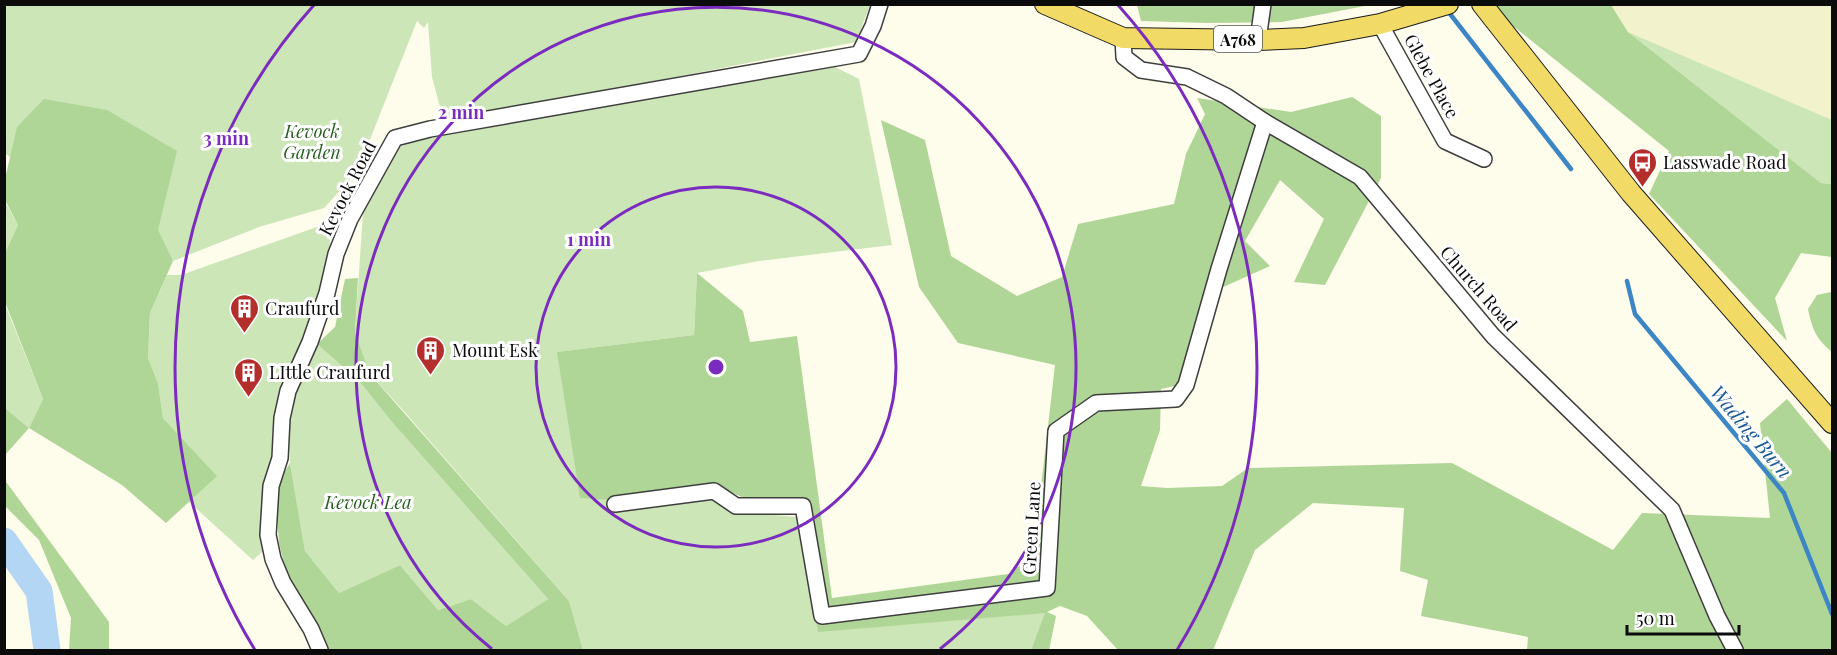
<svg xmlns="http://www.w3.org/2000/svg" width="1837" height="655" font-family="'Playfair Display',serif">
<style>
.farmland{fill:#f2f2cd}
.green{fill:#cce6b7}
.forest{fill:#afd697}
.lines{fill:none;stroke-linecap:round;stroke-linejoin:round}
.stream{stroke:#3d86c6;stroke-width:4.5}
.river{stroke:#b2d6f3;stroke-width:27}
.minor-casing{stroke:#3e3e3e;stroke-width:18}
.major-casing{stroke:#1c1c1c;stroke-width:22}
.minor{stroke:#fff;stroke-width:15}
.major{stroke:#f2da67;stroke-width:20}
.ring{fill:none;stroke:#7b2cbf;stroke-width:3}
.labels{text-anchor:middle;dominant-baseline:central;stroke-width:6;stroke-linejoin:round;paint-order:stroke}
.shield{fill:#fff;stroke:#545454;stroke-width:1.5}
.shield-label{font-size:16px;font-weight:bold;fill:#0b0b0b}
.street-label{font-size:18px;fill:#0b0b0b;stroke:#fff}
.park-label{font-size:18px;font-style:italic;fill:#285f20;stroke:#fff}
.poi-label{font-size:18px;fill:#0b0b0b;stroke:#fff;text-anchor:start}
.water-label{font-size:20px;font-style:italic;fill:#1c5896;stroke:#fff}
.centre{fill:#7b2cbf;stroke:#fff;stroke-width:3}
.ring-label{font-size:18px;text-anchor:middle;font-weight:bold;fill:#7b2cbf;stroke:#fff;stroke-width:6;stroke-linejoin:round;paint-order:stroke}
</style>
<rect width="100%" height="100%" fill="#fefceb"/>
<path class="farmland" d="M 1611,5 L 1832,5 L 1832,120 L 1628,32 Z"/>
<g class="green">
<path d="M 4,5 L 870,5 L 856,42 L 444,122 L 432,77 L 428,22 L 424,28 L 417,21 L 357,172 L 324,208 L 259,227 L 173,261 L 103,212 L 45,186 L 5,153 Z"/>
<path d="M 1628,32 L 1832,120 L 1832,184 L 1821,183 Z"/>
<path d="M 833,66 L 859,79 L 892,245 L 759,261 L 697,273 L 694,335 L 558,352 L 715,498 L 737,512 L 797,517 L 818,631 L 1046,612 L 1031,650 L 583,650 L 569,601 L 402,409 L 370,374 L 355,332 L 363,212 L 399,146 L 419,139 Z"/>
<path d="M 4,200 L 18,225 L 5,253 L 4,253 Z"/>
<path d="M 331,222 L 329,256 L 304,341 L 274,455 L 262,530 L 262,552 L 253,560 L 189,502 L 216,475 L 163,418 L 158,383 L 148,358 L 150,313 L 167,275 L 181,275 Z"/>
<path d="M 4,302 L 43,399 L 29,428 L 5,408 Z"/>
<path d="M 317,344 L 359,381 L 392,422 L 548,599 L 506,626 L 471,599 L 438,610 L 400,565 L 339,593 L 305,551 L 290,463 L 288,420 L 294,395 Z"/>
</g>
<g class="forest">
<path d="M 1137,5 L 1149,4 L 1370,5 L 1282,22 L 1207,23 L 1141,21 Z"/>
<path d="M 1496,5 L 1611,5 L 1628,32 L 1821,183 L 1832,184 L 1832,257 L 1801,253 L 1775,298 L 1787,341 L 1649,194 L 1669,151 L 1502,17 Z"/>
<path d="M 1352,97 L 1381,116 L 1381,178 L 1325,285 L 1294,282 L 1324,219 L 1280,180 L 1245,241 L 1270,266 L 1221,288 L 1189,383 L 1161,389 L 1160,430 L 1141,486 L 1167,488 L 1222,486 L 1248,468 L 1452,463 L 1613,550 L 1642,513 L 1770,518 L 1760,423 L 1787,399 L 1832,453 L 1832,650 L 1527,650 L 1528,637 L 1421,616 L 1428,580 L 1400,571 L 1404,508 L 1313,503 L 1255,550 L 1213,650 L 1118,650 L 1087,616 L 1060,606 L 1047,612 L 1056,616 L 1049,650 L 1031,650 L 1045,613 L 818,632 L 794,497 L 742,497 L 714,485 L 611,500 L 580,498 L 557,352 L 694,335 L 697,273 L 743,311 L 750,342 L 797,336 L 832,598 L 1008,574 L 1033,556 L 1055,365 L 958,343 L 919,287 L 881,120 L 925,140 L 951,256 L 1017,296 L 1062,277 L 1078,224 L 1174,204 L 1186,154 L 1205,114 L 1197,98 L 1291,112 Z"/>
<path d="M 44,99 L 107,110 L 177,151 L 158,230 L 173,261 L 150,313 L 148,358 L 158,383 L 163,418 L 217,476 L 166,523 L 122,485 L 29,428 L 5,455 L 5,408 L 29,428 L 43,399 L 5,302 L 5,253 L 18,225 L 5,200 L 5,179 L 17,127 Z"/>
<path d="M 358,278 L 355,332 L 370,374 L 569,601 L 583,650 L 327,650 L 318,632 L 290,587 L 279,543 L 275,488 L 290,463 L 305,551 L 339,593 L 400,565 L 438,610 L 471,599 L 506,626 L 548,599 L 392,422 L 359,381 L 317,344 L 335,327 L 345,279 Z"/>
<path d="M 1831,292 L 1832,293 L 1832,352 C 1816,339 1812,329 1808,309 L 1817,295 Z"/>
<path d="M 4,479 L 109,622 L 109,650 L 69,650 L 71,618 L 39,540 L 5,506 Z"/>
</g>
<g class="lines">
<g class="stream">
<path d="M 1447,10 L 1571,169"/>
<path d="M 1627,281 L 1635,314 L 1784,493 L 1832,614"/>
</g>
<path class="river" d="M 4,541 L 39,591 L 47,650"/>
<defs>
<g id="minor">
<path d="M 1380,24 L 1445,141 L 1484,159"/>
<path d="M 1123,38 L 1124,57 L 1141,70 L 1187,77 L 1226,96 L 1265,122 L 1360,177 L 1493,336 L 1672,510 L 1717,616 L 1735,650"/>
<path d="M 1258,40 L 1263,4"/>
<path d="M 615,504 L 714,491 L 736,506 L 803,506 L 822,616 L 1047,588 L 1056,431 L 1096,403 L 1176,399 L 1186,385 L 1219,269 L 1265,122"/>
<path d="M 320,650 L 311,629 L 283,583 L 273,559 L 268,535 L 271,486 L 280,458 L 282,418 L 288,391 L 310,342 L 327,293 L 336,254 L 350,219 L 395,138 L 430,129 L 859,54 L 873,26 L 880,4"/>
</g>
<g id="major">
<path d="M 1045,4 L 1123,38 L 1258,40 L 1304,38 L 1380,24 L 1448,4"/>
<path d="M 1482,4 L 1631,193 L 1832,423"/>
</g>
</defs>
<use href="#minor" class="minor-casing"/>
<use href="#major" class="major-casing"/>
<use href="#minor" class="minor"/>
<use href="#major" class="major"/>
</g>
<g class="ring">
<circle cx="716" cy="367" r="180"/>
<path d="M492 649A360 360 0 1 1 940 649"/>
<path d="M255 650A541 541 0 0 1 314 5M1118 5A541 541 0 0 1 1177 650"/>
</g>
<defs>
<symbol id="bus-pin" viewBox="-11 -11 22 30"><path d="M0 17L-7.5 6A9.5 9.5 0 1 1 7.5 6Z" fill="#b42e2b" stroke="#fff"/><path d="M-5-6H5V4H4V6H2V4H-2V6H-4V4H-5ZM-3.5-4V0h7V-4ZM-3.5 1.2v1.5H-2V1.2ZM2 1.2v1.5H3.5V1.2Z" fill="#fff"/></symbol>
<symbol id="building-pin" viewBox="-11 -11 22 30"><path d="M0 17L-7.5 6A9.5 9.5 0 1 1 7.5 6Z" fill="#b42e2b" stroke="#fff"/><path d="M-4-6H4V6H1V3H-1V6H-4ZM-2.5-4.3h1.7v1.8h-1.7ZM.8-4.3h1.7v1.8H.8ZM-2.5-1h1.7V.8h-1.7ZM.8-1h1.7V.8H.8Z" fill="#fff"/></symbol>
</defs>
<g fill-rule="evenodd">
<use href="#bus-pin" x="1626" y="146" width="33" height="45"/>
<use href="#building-pin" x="228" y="292" width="33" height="45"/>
<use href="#building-pin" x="414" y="334" width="33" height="45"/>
<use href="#building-pin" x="232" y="356" width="33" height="45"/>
</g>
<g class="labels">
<rect class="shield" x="1214" y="26" width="48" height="26" rx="4.5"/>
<g class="shield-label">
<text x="1238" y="39">A768</text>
</g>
<g class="street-label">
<text transform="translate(1432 76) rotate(61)">Glebe Place</text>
<text transform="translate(347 188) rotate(-63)">Kevock Road</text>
<text transform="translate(1479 288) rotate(49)">Church Road</text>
<text transform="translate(1031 528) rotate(-87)">Green Lane</text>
</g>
<g class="park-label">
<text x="312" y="131">Kevock<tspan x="312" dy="21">Garden</tspan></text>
<text x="368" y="502">Kevock Lea</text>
</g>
<g class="poi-label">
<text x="1663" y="162">Lasswade Road</text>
<text x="265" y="308">Craufurd</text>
<text x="452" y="350">Mount Esk</text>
<text x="269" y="372">LIttle Craufurd</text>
</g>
<g class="water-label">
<text transform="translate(1752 431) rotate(50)">Wading Burn</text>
</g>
</g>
<circle cx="716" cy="367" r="9" class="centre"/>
<g class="ring-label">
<text x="461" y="119">2 min</text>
<text x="226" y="145">3 min</text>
<text x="589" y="246">1 min</text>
</g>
<rect width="1837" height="655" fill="none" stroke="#0b0b0b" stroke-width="12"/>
<path d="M1627 625v9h112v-9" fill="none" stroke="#0b0b0b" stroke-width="3"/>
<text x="1636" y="625" font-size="18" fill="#0b0b0b" stroke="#ffffff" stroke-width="4.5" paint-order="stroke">50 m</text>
</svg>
